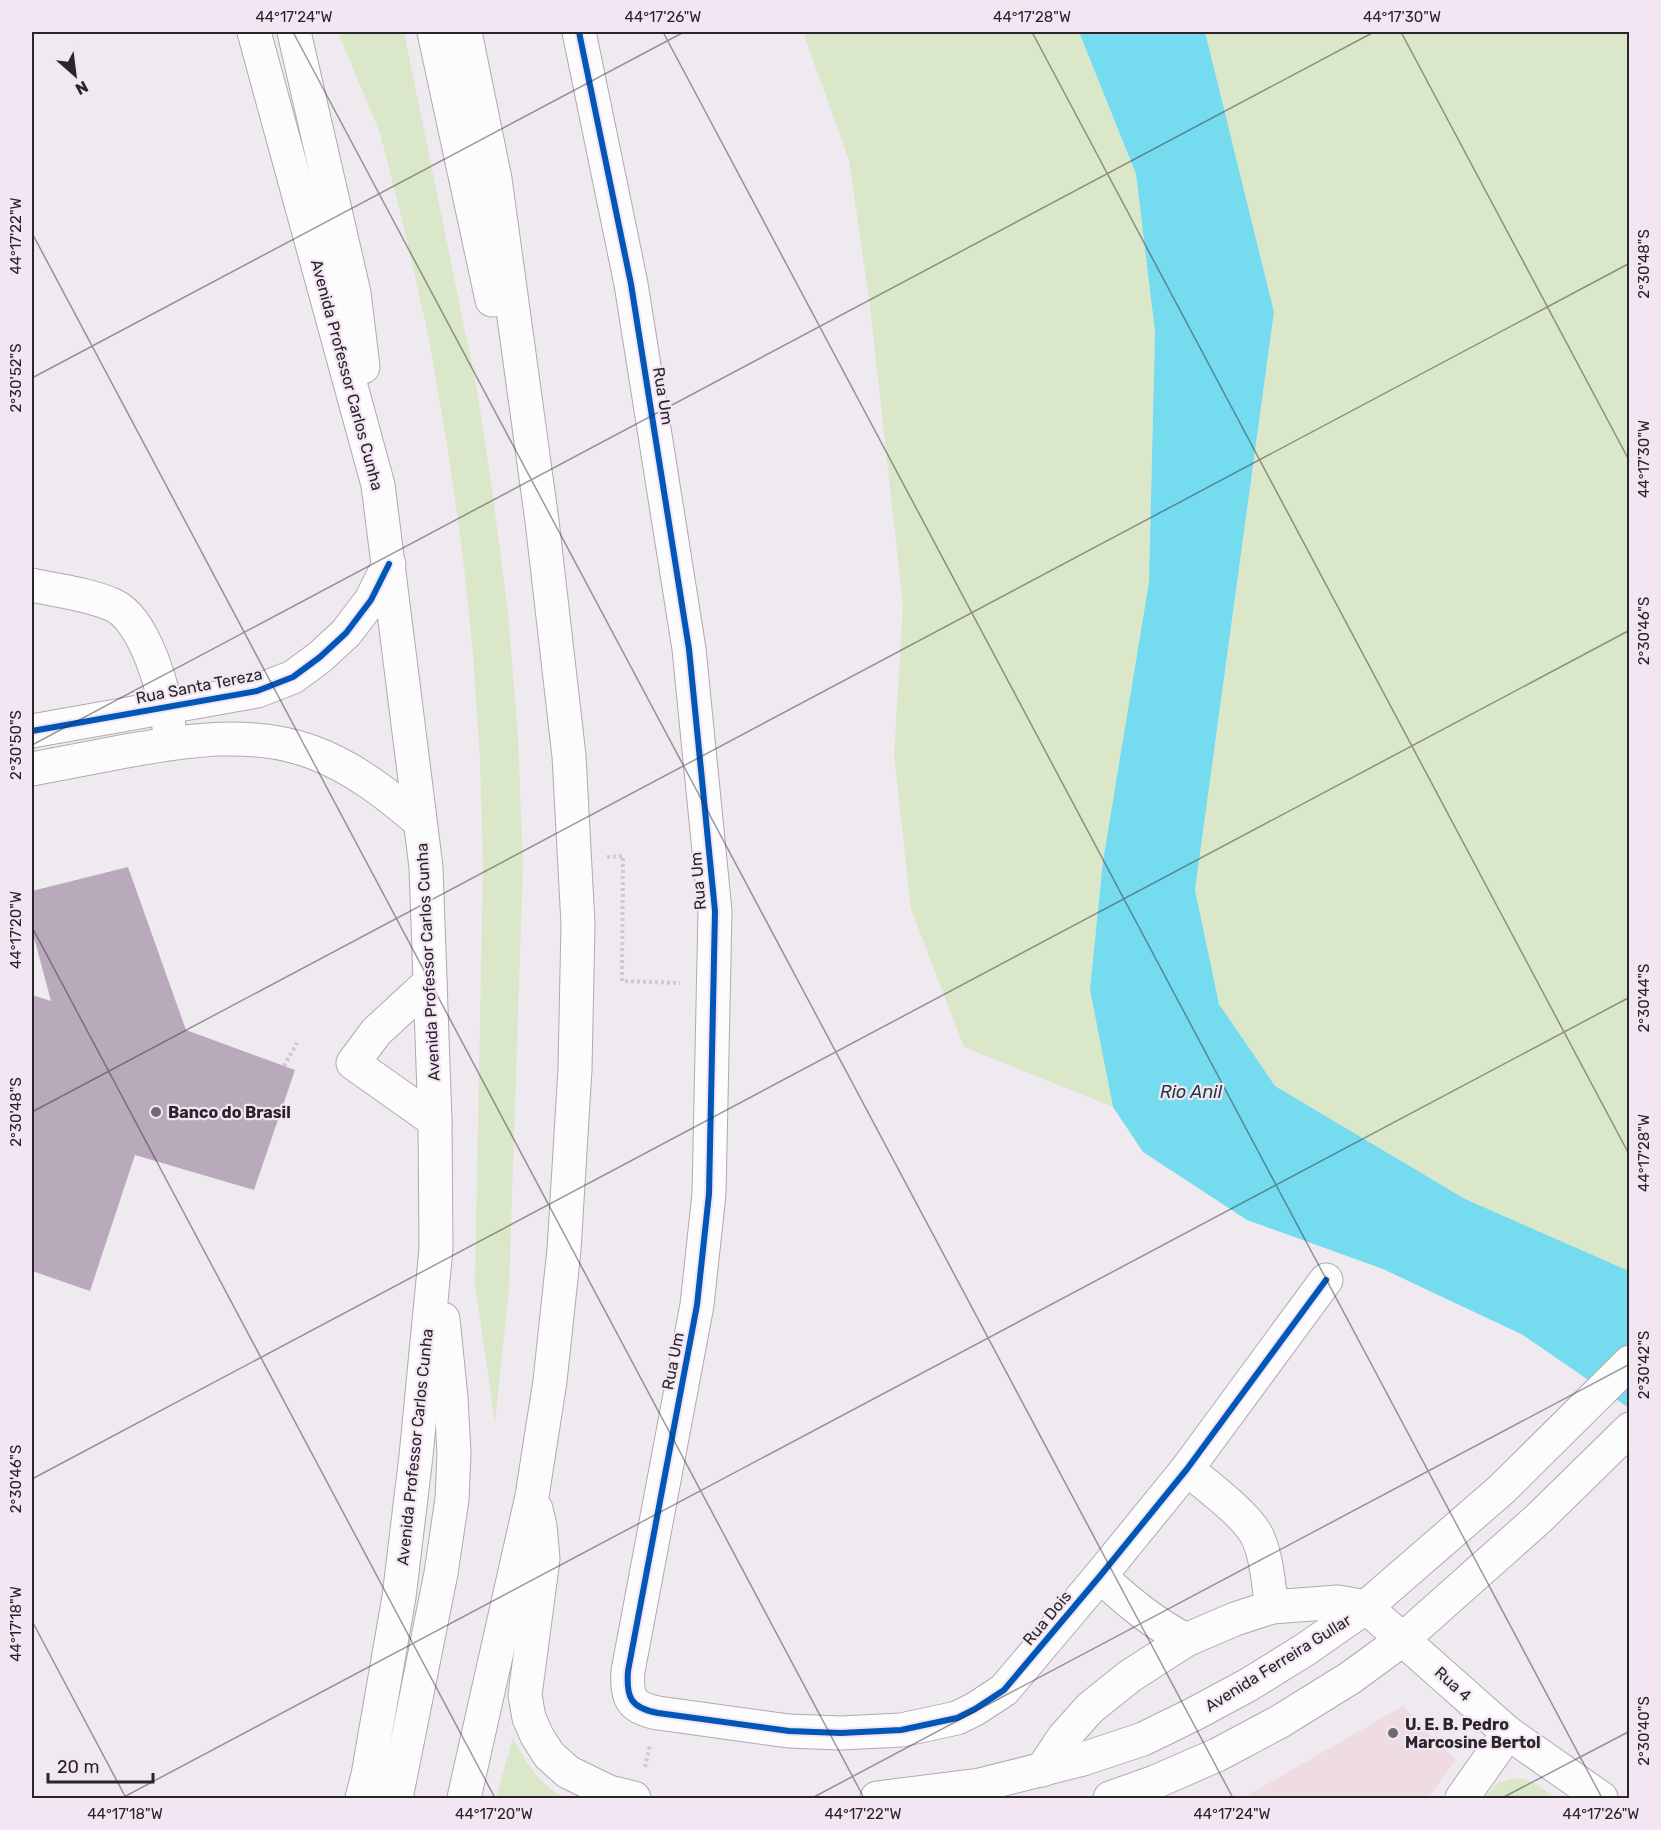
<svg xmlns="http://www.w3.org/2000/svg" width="1661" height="1830" font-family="Rubik,sans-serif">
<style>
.education{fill:#eedce2}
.green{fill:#dae7c9}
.water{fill:#75dbef}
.building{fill:#b9aabb}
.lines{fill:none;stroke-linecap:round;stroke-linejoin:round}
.minor-casing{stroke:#afaaaf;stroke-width:35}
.major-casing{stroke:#afaaaf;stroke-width:35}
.path{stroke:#cecbce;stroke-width:4;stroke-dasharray:3 3;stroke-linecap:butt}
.minor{stroke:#fdfcfd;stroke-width:33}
.major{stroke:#fdfcfd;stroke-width:33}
.cycleway-casing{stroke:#f2e6f3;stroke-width:10}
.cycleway{stroke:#0057b8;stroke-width:6}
.ticks{fill:none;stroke:#29252a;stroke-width:1.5;stroke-opacity:0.45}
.poi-dot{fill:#6e6a6f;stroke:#f2e6f3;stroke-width:2}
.labels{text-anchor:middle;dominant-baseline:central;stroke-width:4.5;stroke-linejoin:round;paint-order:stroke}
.street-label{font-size:16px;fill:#29252a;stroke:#f2e6f3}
.poi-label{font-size:16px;font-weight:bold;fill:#29252a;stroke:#f2e6f3;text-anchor:start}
.water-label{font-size:18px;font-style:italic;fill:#253d42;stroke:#f2e6f3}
.neatline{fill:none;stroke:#29252a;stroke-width:2}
.ticks-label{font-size:15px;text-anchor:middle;fill:#29252a}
</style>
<rect width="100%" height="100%" fill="#efe9f0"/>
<path class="education" d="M 1403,1706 L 1456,1760 L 1428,1798 L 1243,1798 Z"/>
<g class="green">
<path d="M 338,32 L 404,32 L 477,390 L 492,489 L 508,613 L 518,738 L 523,863 L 509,1288 L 495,1422 L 475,1284 L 483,865 L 480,759 L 473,653 L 462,549 L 447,444 L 429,339 L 406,236 L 380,133 Z"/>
<path d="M 803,32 L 1079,32 L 1136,174 L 1155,332 L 1149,582 L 1103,861 L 1090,990 L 1113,1107 L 964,1047 L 911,909 L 894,755 L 903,605 L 870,307 L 849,160 Z"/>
<path d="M 1205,32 L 1629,32 L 1629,1271 L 1465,1199 L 1275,1086 L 1219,1004 L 1195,890 L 1274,312 Z"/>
<path d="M 513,1737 C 525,1762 540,1786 565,1798 L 496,1798 Z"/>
<path d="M 1518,1778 C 1533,1780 1543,1789 1555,1798 L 1484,1798 L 1498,1783 Z"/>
</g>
<path class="water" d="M 1079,32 L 1205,32 L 1274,312 L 1195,890 L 1219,1004 L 1275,1086 L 1465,1199 L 1629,1271 L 1629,1408 L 1523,1335 L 1383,1269 L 1247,1220 L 1143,1152 L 1113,1107 L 1090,990 L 1103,861 L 1149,582 L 1155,332 L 1136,174 Z"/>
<path class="building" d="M 128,867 L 186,1030 L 295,1070 L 254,1190 L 135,1155 L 90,1291 L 32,1271 L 32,995 L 51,1001 L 32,930 L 32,891 Z"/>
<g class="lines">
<defs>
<g id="minor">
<path d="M 579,32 L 631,284 L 689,649 L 715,911 L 709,1194 L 697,1305 L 628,1671 C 626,1698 631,1708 658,1713 L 789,1731 L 841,1733 L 901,1730 L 957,1718 L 975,1709 L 1004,1690 L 1100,1576 L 1187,1469 L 1326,1280"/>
<path d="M 32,585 C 58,591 88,594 113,605 C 145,619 166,694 169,727"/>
<path d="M 32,731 L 257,691 L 293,677 L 320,657 L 346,633 L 371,600 L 389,564"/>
<path d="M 32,769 C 63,763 95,757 126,751 C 188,740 252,730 312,752 C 353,767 387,794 420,822"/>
<path d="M 430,982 L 376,1032 L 353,1063 L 435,1121"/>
<path d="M 1187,1469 C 1207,1486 1243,1512 1256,1534 C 1267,1555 1268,1583 1272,1607"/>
<path d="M 1100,1576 C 1127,1601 1153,1623 1186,1640"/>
<path d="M 1042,1770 L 1064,1737 L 1090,1708 L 1130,1676 L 1186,1640 L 1235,1619 L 1272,1607 L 1338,1602 L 1366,1607 L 1508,1733 L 1601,1798"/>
<path d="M 1462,1798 L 1508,1733"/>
</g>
<g id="major">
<path d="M 254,32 L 378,485 L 426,867 L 435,1121 L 436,1249 L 416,1456 L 399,1597 L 368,1775 L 362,1798"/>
<path d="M 294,32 L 354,293 L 363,367"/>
<path d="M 434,32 L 492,300"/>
<path d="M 536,1509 L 540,1526 L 543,1559 L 525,1695 L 529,1718 L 537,1736 L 549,1755 L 568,1772 L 609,1792 L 634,1798"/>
<path d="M 396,1798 L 441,1573 L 452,1499 L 454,1453 L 451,1398 L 443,1319"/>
<path d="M 464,1798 L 532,1496 L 550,1381 L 564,1250 L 575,1069 L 578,924 L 569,756 L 542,521 L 495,179 L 465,32"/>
<path d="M 877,1798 L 980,1785 L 1083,1759 L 1143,1739 L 1196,1713 L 1248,1685 L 1306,1649 L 1366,1607 L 1502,1489 L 1630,1362"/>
<path d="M 1110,1798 L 1155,1782 L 1217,1755 L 1279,1722 L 1350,1678 L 1402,1640 L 1538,1519 L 1630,1429"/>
</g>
</defs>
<use href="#minor" class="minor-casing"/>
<use href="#major" class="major-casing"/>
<g class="path">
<path d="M 607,857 L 623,856 L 622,981 L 680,983"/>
<path d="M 284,1066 L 297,1043"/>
<path d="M 645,1767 L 650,1745"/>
</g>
<use href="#minor" class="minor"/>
<use href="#major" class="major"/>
<defs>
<g id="cycleway">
<path d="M 579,32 L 631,284 L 689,649 L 715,911 L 709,1194 L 697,1305 L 628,1671 C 626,1698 631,1708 658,1713 L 789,1731 L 841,1733 L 901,1730 L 957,1718 L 975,1709 L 1004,1690 L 1100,1576 L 1187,1469 L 1326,1280"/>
<path d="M 32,731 L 257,691 L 293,677 L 320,657 L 346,633 L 371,600 L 389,564"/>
</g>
</defs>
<use href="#cycleway" class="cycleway-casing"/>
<use href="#cycleway" class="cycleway"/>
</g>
<path class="ticks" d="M 293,32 L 1233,1798M 663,32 L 1602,1798M 1032,32 L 1630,1156M 1401,32 L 1630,462M 32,233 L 864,1798M 32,378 L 684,32M 32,745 L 1374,32M 32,927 L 495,1798M 32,1112 L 1630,263M 32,1479 L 1630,630M 32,1621 L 126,1798M 122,1798 L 1630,997M 812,1798 L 1630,1364M 1502,1798 L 1630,1731"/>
<g class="poi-dot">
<circle cx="156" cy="1112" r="6"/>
<circle cx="1393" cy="1733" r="6"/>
</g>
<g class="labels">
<g class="street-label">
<text transform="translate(347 375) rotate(75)">Avenida Professor Carlos Cunha</text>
<text transform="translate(663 396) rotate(81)">Rua Um</text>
<text transform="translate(199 686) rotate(-11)">Rua Santa Tereza</text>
<text transform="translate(698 881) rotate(-95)">Rua Um</text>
<text transform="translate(428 962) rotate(-93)">Avenida Professor Carlos Cunha</text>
<text transform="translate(673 1361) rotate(-79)">Rua Um</text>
<text transform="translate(415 1447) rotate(-84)">Avenida Professor Carlos Cunha</text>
<text transform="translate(1047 1618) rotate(-50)">Rua Dois</text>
<text transform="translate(1278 1663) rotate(-32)">Avenida Ferreira Gullar</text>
<text transform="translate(1453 1684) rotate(42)">Rua 4</text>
</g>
<g class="poi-label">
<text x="168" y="1112">Banco do Brasil</text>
<text x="1405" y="1724">U. E. B. Pedro<tspan x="1405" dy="18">Marcosine Bertol</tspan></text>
</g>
<g class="water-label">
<text x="1191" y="1092">Rio Anil</text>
</g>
</g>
<rect width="1661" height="1830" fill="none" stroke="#f2e6f3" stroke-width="66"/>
<g transform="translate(75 75) rotate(152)" stroke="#f2e6f3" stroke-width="4.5" paint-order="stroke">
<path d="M0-4.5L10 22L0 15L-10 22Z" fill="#29252a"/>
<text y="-9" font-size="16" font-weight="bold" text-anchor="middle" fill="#29252a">N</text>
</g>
<path d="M48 1773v9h105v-9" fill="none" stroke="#29252a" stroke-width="3"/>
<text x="57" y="1773" font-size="18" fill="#29252a" stroke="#f2e6f3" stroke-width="4.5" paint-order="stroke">20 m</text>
<rect x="33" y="33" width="1595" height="1764" class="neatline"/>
<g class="ticks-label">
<text x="294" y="22">44°17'24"W</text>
<text x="663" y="22">44°17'26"W</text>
<text x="1032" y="22">44°17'28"W</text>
<text x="1402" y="22">44°17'30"W</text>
<text transform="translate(16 236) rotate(-90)" y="5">44°17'22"W</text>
<text transform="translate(1644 264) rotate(-90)" y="5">2°30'48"S</text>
<text transform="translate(16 378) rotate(-90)" y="5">2°30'52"S</text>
<text transform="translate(1644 459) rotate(-90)" y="5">44°17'30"W</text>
<text transform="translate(1644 631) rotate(-90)" y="5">2°30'46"S</text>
<text transform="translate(16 745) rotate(-90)" y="5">2°30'50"S</text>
<text transform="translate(16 930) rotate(-90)" y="5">44°17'20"W</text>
<text transform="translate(1644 998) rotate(-90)" y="5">2°30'44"S</text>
<text transform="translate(16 1112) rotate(-90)" y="5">2°30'48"S</text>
<text transform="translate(1644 1153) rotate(-90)" y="5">44°17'28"W</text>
<text transform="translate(1644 1365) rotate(-90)" y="5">2°30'42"S</text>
<text transform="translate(16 1479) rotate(-90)" y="5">2°30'46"S</text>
<text transform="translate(16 1624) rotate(-90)" y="5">44°17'18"W</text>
<text transform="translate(1644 1731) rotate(-90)" y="5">2°30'40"S</text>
<text x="125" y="1819">44°17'18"W</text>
<text x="494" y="1819">44°17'20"W</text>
<text x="863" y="1819">44°17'22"W</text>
<text x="1232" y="1819">44°17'24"W</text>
<text x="1601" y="1819">44°17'26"W</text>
</g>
</svg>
